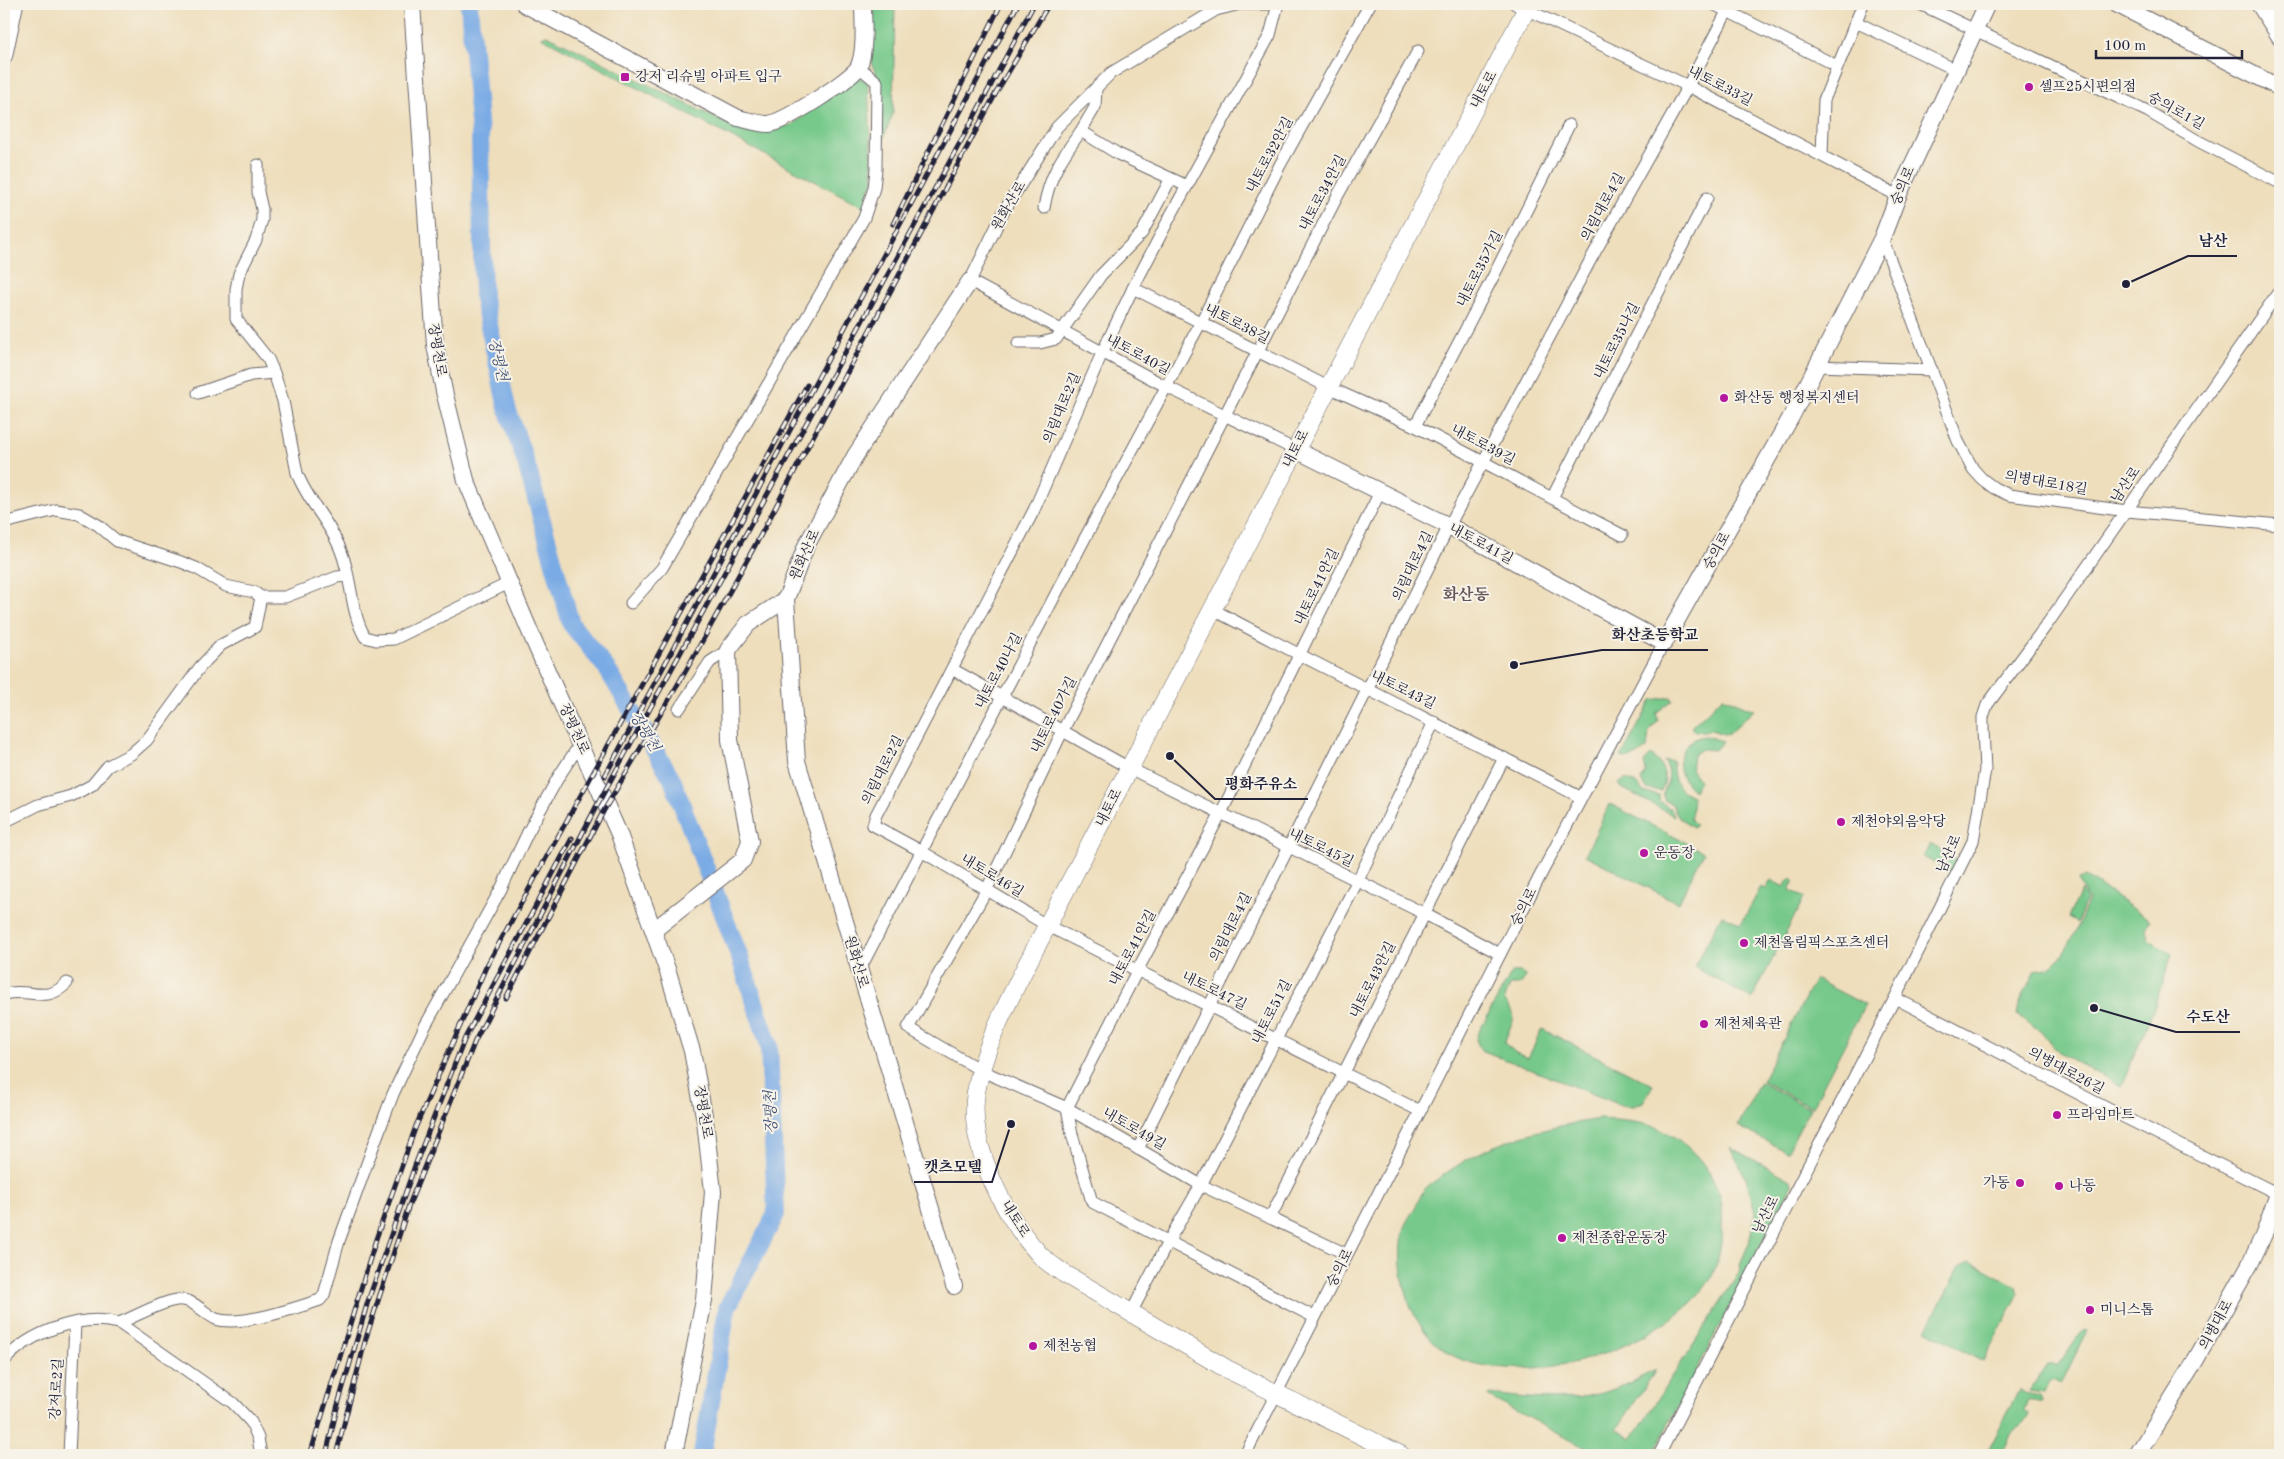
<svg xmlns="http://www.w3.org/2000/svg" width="2284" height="1459" font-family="'Old Standard TT','Noto Serif KR',serif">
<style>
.green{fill:#77c98b;stroke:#4c7663}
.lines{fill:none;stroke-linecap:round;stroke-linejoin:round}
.river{stroke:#7aabe5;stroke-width:18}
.street-casing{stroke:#696468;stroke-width:13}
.secondary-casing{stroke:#696468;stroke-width:18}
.primary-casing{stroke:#696468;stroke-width:19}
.street{stroke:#fff;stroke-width:11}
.secondary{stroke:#fff;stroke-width:16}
.primary{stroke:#fff;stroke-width:18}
.rail-casing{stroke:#22223b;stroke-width:5}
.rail{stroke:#f7f3e8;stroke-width:3;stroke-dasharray:9;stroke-linecap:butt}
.poi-dot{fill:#b5179e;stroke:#f7f3e8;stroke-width:2}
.labels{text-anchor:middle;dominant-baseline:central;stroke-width:4;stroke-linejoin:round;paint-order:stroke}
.poi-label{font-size:14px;fill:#22223b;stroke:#f7f3e8;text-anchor:start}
.street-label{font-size:14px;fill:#22223b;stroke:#f7f3e8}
.water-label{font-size:15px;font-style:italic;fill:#415276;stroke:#f7f3e8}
.quarter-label{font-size:16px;font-weight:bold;fill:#64555a;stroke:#f7f3e8}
.leader{fill:none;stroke:#22223b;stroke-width:2}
.callout-dot{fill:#22223b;stroke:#f7f3e8;stroke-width:2}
.callout-label{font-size:15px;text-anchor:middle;font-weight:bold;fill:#22223b;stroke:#f7f3e8;stroke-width:4;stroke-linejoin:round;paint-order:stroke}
</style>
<rect width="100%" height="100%" fill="#f7f3e8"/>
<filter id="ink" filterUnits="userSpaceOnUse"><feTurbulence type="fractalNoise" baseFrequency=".02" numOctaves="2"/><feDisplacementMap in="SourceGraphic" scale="10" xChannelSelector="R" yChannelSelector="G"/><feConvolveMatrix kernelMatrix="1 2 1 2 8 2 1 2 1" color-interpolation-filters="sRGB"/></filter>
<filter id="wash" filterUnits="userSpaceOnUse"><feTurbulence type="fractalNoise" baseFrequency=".0096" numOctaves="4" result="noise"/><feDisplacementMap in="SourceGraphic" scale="20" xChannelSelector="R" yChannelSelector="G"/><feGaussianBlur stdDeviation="1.12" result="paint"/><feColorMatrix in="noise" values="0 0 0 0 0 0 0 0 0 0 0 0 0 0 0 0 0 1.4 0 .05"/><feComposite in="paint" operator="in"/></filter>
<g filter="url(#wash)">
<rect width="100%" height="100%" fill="#eedebc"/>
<g class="green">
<path d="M 870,4 L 895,4 L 893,113 L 881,146 L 878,77 L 872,65 L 869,38 Z"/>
<path d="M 547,35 L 734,127 L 760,132 L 791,125 L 857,78 L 864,79 L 868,84 L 873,180 L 864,207 L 541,37 Z"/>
<path d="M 1671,697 L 1673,700 L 1656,713 L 1658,721 L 1649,732 L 1647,748 C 1639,754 1631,761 1621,757 L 1652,700 Z"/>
<path d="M 1723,697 L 1754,710 L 1727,735 L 1711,730 L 1695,732 L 1691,727 Z"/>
<path d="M 1705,736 L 1723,741 L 1715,750 L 1702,749 L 1693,755 L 1691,769 L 1699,780 L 1694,791 C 1672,775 1675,740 1705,736 Z"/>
<path d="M 1651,755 C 1663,765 1669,777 1661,791 L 1647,789 L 1641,781 L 1646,772 L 1644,762 Z"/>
<path d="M 1664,761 L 1673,761 C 1672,777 1676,791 1693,796 L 1691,820 L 1696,825 L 1693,827 L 1679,818 L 1672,804 L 1664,800 C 1661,787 1676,779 1664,761 Z"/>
<path d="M 1625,779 C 1637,785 1636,780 1643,792 L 1659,795 L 1659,801 L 1672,810 L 1674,816 L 1622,788 L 1619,784 Z"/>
<path d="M 1610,804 L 1704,852 L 1678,903 L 1585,855 Z"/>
<path d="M 1930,844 L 1958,860 L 1951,872 L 1923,857 Z"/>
<path d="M 2085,876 L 2150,920 L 2146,929 L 2148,940 L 2172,954 L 2153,1011 L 2121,1086 L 2061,1054 L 2039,1030 L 2017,1015 L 2019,1004 L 2035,970 C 2040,969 2047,969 2051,966 C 2067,957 2082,918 2088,900 L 2078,880 Z"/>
<path d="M 1789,879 L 1794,881 L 1790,890 L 1804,898 L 1752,999 L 1694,967 L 1722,915 L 1741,924 L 1761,887 L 1766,889 L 1771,880 L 1784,887 Z"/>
<path d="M 2081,890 L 2086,900 L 2077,923 L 2068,918 Z"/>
<path d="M 1512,972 L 1521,972 L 1525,975 L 1525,978 L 1520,985 L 1510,985 L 1504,1001 L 1508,1004 L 1514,1018 L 1504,1043 L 1516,1053 L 1528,1058 L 1542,1029 L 1653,1085 L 1643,1102 L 1634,1106 L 1621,1105 L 1481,1050 L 1476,1040 L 1477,1035 Z"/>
<path d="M 1815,979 L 1865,1005 L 1812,1107 L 1762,1081 Z"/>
<path d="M 1760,1082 L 1810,1108 L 1787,1152 L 1738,1126 Z"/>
<path d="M 1599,1119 C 1618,1120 1639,1121 1657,1128 C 1688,1140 1716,1172 1722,1205 C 1723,1212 1722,1221 1722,1228 C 1721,1248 1718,1268 1707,1284 C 1696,1301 1680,1313 1663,1324 C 1608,1361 1537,1378 1472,1363 C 1441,1355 1419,1331 1409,1302 C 1402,1281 1398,1257 1402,1235 C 1403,1225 1411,1215 1416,1206 C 1418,1201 1421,1195 1424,1190 C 1428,1185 1437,1180 1442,1176 C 1489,1141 1542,1128 1599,1119 Z"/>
<path d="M 1730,1147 L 1791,1180 L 1792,1185 L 1653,1455 L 1599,1455 L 1487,1396 L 1490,1394 C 1531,1399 1577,1404 1617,1388 C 1630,1383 1643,1376 1656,1370 L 1617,1429 L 1632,1439 L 1741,1270 L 1740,1264 L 1749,1243 L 1755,1212 L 1746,1178 Z"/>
<path d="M 1970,1261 L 2016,1286 L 2018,1295 L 1983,1361 L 1926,1330 L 1960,1266 Z"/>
<path d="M 2085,1330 L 2087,1331 L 2061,1384 L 2052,1380 L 2048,1384 L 2044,1393 L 2029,1391 L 2047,1365 L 2058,1365 L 2080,1333 Z"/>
<path d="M 2019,1390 L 2024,1393 L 2040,1396 L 2041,1403 L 2029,1399 L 2025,1410 L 2029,1415 L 2022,1426 L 2010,1434 L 2003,1450 L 1987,1452 Z"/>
</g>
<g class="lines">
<path class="river" d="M 469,4 L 480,134 L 483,298 L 507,408 L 526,463 L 571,624 L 607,669 L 672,779 L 740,958 L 769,1045 L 776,1214 L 727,1308 L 702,1455"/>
</g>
</g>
<g filter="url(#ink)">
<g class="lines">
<defs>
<g id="street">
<path d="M 1277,4 L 1240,4 L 1216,10 L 1111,73 L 1057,127 L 1004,211 L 970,281 L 1167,387 L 1296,450"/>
<path d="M 1278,4 L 1270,35 L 1171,215 L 1133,288 L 1102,353 L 1034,510 L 876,815 L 873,825 L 921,851 L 1048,926 L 1420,1111"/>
<path d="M 1515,4 L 1688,86 L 1898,196"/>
<path d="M 1713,4 L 1837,66"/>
<path d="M 1920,4 L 2147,111 L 2198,141 L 2280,183"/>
<path d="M 2267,16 L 2275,4"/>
<path d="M 1856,22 L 1956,70"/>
<path d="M 1081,131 L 1095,107 L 1096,88"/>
<path d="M 1822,155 L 1824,100 L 1863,4"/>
<path d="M 258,165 L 258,192 L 262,209 L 262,220 L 256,240 L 239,274 L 236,289 L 236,319 L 268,359 L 274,373 L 283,401 L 297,473 C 307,501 331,523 341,551 C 352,578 350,611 365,637 L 376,640 L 394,639 L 509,583"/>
<path d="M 1044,208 C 1049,176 1062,157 1081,131 L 1118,154 L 1187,186"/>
<path d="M 1882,238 L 1958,441 L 1973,469 L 1982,479 L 1994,488 L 2009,495 L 2127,511 L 2280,525"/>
<path d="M 1133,288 L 1328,387 L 1415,426 L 1622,535"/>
<path d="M 1018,343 L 1040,343 L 1056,339 L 1101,275 L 1142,233 L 1170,180"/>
<path d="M 1816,366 L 1932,370"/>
<path d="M 198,393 L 251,375 L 274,373"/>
<path d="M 1415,426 L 1493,277 L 1569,125"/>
<path d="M 1552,498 L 1707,198"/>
<path d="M 4,523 L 56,510 L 79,514 L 98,525 L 117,541 L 181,562 L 196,568 L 226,586 L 254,592 L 261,597 L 285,597 L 337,577 L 347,576"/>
<path d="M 631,603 L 662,568 L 864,218 L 874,188 L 876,169 L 877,82 L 859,67"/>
<path d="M 1212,609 C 1334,674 1458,734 1580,797"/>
<path d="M 952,669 L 1129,768 L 1423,913 L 1500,954"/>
<path d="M 679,709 L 710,662 L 728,650"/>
<path d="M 4,822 L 38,805 L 71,796 L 92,785 L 108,766 L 131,754 L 147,740 L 200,667 L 221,645 L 255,627 L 261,597"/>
<path d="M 859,971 L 1085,538 L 1201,322 L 1280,165 L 1370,4"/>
<path d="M 4,994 C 31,987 45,1005 67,983"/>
<path d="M 1895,998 L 2112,1111 L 2278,1194"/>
<path d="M 1138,1149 L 1449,526 L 1591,259 L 1688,86 L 1731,4"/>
<path d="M 1270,1218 L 1504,758"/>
<path d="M 1346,1254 L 1201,1185 L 1067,1108 L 982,1071 L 908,1028 L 986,891 L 1063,730 L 1338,195 L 1418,51"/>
<path d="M 1131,1313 L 1168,1242 L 1201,1185 L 1357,882 L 1434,722"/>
<path d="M 1314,1317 L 1092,1202 L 1072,1134 L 1067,1108 L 1137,971 L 1220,815 L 1381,490"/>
<path d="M 119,1323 C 135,1317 167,1298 183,1300 C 195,1301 205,1314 216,1319 C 240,1327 296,1308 320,1300 L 324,1295 L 339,1241 L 373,1147 L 393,1094 L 424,1028 L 501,889 L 528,832 L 559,776 L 580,744"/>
<path d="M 4,1361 C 30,1332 81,1313 119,1323 L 233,1403 L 251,1422 L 258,1438 L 261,1455"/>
<path d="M 69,1455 L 75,1324"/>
<path d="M 1245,1455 L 1540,876 L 1664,643"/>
<path d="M 1659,1455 L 1895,998 L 1973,841 L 1985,770 L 1983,729 L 1983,717 L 1987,705 L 2048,623 L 2280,290"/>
</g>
<g id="secondary">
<path d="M 412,4 L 435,345 L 444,391 L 466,480 L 534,641 L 619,834 L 668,972 L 692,1051 L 705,1121 L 713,1192 L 704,1300 L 674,1455"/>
<path d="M 524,4 L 738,118 C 748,120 758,124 769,124 C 784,122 853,79 859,66 C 866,48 863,22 863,4"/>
<path d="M 2116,4 L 2280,88"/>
<path d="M 2259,4 L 2280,37"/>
<path d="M 4,56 L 15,4"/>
<path d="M 1296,450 L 1449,526 L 1664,643 L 1791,417 L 1882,238 L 1898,196 L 1987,4"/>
<path d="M 654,930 L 743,860 L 750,841 L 730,740 L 728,650 L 748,624 L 786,599"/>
<path d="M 954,1286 L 797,761 L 786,599 L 806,546 L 855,456 L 970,281"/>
<path d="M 2137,1455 L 2191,1368 L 2250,1264 L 2264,1234 L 2280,1188"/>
</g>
<path id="primary" d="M 1401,1455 L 1227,1369 L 1063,1273 C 1055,1267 1046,1262 1039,1254 C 1005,1217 967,1144 976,1092 C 984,1047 1005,1008 1025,968 L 1529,4"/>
</defs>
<use href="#street" class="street-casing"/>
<use href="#secondary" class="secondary-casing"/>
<use href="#primary" class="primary-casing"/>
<use href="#street" class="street"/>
<use href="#secondary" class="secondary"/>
<use href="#primary" class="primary"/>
<defs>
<g id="rail">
<path d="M 893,224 L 1001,4"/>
<path d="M 605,776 L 1018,4"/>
<path d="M 506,998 L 603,812 L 684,674 L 758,540 L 996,93 L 1049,4"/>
<path d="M 310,1455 L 376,1239 L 416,1126 L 486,967 L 807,385"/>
<path d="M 326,1455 L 337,1408 L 368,1301 L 414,1168 L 465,1038 L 572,838"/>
<path d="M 336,1455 L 366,1338 L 409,1205 L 475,1041 L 596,807 L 973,119 L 1034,4"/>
</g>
</defs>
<use href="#rail" class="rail-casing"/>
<use href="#rail" class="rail"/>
</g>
</g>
<g class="poi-dot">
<rect x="620" y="72" width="10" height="10" rx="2.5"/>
<circle cx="2029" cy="87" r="5"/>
<circle cx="1724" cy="398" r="5"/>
<circle cx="1841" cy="822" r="5"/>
<circle cx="1644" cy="853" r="5"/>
<circle cx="1744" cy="943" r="5"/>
<circle cx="1704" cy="1024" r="5"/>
<circle cx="2057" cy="1115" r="5"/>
<circle cx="2020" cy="1183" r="5"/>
<circle cx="2059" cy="1186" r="5"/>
<circle cx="1562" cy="1238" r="5"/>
<circle cx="2090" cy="1310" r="5"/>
<circle cx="1033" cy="1346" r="5"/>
</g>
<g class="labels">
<g class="poi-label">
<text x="635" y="77">강저 리슈빌 아파트 입구</text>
<text x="2039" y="87">셀프25시편의점</text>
<text x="1734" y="398">화산동 행정복지센터</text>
<text x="1851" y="822">제천야외음악당</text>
<text x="1654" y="853">운동장</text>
<text x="1754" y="943">제천올림픽스포츠센터</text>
<text x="1714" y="1024">제천체육관</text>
<text x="2067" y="1115">프라임마트</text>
<text x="2010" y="1183" text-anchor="end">가동</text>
<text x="2069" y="1186">나동</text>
<text x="1572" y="1238">제천종합운동장</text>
<text x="2100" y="1310">미니스톱</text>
<text x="1043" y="1346">제천농협</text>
</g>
<g class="street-label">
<text transform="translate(1720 86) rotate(27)">내토로33길</text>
<text transform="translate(1484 90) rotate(-62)">내토로</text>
<text transform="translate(2176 111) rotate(29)">숭의로1길</text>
<text transform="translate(1270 155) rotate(-62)">내토로32안길</text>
<text transform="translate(1903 186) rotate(-67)">숭의로</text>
<text transform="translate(1323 193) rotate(-62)">내토로34안길</text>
<text transform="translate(1009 206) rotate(-60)">원화산로</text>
<text transform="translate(1603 207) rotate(-61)">의림대로4길</text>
<text transform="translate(1480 269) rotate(-63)">내토로35가길</text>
<text transform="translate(1237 324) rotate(27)">내토로38길</text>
<text transform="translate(1617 341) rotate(-63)">내토로35나길</text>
<text transform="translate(437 350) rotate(81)">장평천로</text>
<text transform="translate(1138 355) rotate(28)">내토로40길</text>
<text transform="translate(1062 408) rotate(-67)">의림대로2길</text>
<text transform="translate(1483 445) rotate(28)">내토로39길</text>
<text transform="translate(1296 449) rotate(-63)">내토로</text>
<text transform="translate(2046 483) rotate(10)">의병대로18길</text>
<text transform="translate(2126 485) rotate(-56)">남산로</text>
<text transform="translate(1481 544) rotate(28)">내토로41길</text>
<text transform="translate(1717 551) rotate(-61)">숭의로</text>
<text transform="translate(805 555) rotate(-66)">원화산로</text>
<text transform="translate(1413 566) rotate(-64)">의림대로4길</text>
<text transform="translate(1317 587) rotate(-64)">내토로41안길</text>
<text transform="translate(999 671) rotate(-62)">내토로40나길</text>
<text transform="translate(1403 690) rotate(26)">내토로43길</text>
<text transform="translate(1054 715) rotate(-63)">내토로40가길</text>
<text transform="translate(574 729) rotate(66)">장평천로</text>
<text transform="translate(883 770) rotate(-63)">의림대로2길</text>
<text transform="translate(1109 808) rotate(-63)">내토로</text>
<text transform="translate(1321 848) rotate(26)">내토로45길</text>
<text transform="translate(1949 854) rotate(-66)">남산로</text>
<text transform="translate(992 876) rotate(31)">내토로46길</text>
<text transform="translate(1524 907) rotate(-63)">숭의로</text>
<text transform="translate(1231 927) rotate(-63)">의림대로4길</text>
<text transform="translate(1133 948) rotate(-62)">내토로41안길</text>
<text transform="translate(856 962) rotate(74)">원화산로</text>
<text transform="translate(1373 980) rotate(-63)">내토로43안길</text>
<text transform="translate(1214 991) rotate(26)">내토로47길</text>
<text transform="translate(1272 1012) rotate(-63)">내토로51길</text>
<text transform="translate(2066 1071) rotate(28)">의병대로26길</text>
<text transform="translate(703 1112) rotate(81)">장평천로</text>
<text transform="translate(1134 1129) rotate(30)">내토로49길</text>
<text transform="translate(1766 1215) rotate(-63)">남산로</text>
<text transform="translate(1015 1219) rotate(58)">내토로</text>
<text transform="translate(1340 1268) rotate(-63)">숭의로</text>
<text transform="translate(2216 1325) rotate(-61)">의병대로</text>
<text transform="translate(57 1389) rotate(-87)">강저로2길</text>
</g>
<g class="water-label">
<text transform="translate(497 360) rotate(77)">장평천</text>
<text transform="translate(644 732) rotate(59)">장평천</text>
<text transform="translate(772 1112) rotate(-92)">장평천</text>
</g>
<g class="quarter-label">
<text x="1466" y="596">화산동</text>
</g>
</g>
<path class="leader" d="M2126 284L2188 256H2237M1514 665L1602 650H1708M1170 756L1215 799H1308M2094 1008L2176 1032H2240M1011 1124L992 1182H914"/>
<g class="callout-dot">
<circle cx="2126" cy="284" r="5"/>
<circle cx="1514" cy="665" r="5"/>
<circle cx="1170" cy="756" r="5"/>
<circle cx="2094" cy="1008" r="5"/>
<circle cx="1011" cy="1124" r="5"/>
</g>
<g class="callout-label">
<text x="2213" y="246">남산</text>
<text x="1655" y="640">화산초등학교</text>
<text x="1261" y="789">평화주유소</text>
<text x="2208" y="1022">수도산</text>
<text x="953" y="1172">캣츠모텔</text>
</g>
<rect width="2284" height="1459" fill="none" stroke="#f7f3e8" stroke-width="20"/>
<path d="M2096 50v8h146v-8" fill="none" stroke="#22223b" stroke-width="2.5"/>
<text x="2104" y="50" font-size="15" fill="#22223b" stroke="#f7f3e8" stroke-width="4" paint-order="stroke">100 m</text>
</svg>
